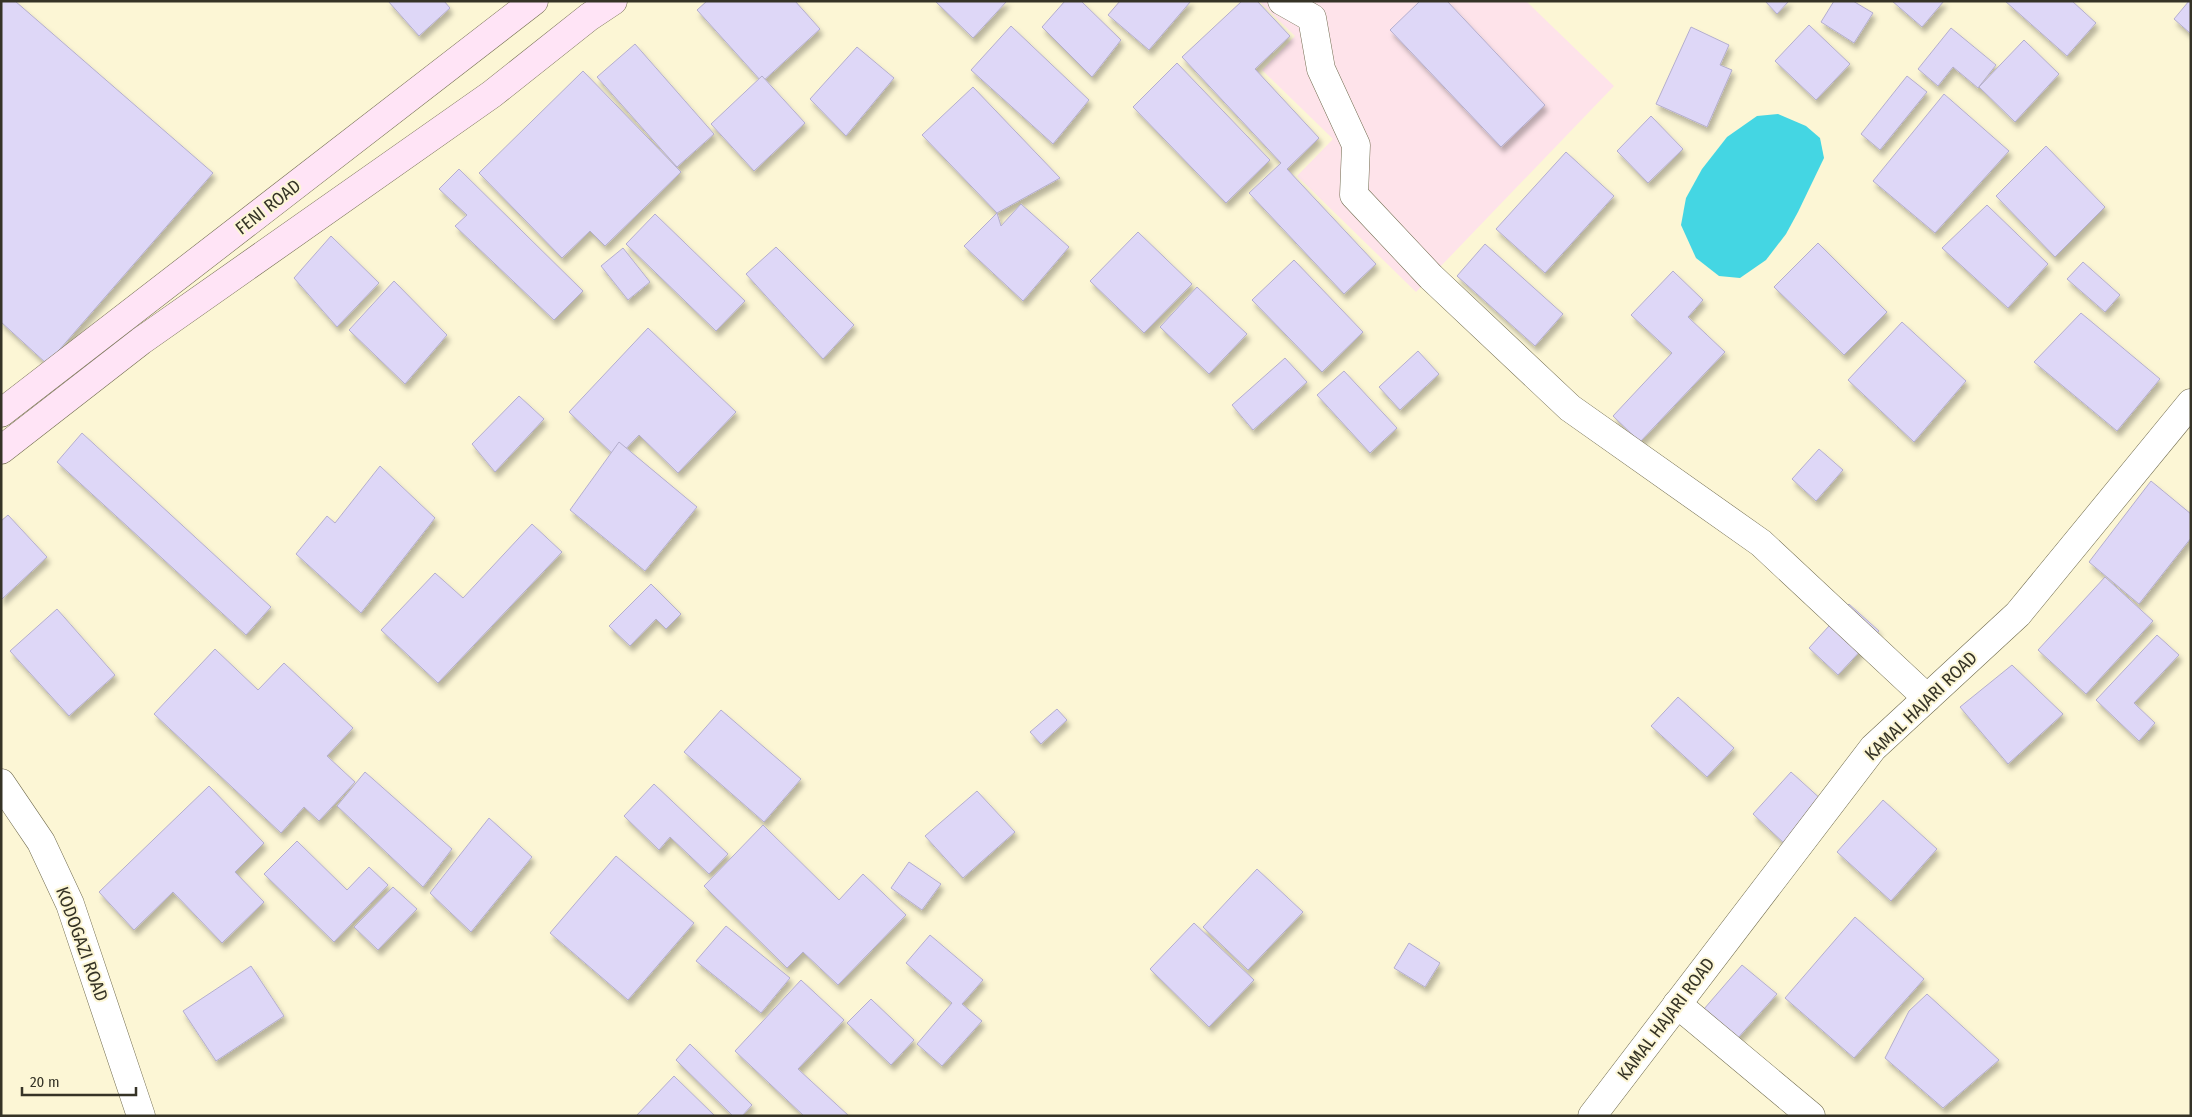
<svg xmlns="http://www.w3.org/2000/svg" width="2192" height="1117" font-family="'Fira Sans Condensed',sans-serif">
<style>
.education{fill:#fee3ea}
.water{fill:#44d6e3}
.building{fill:#ded7f7;stroke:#b4aecd;filter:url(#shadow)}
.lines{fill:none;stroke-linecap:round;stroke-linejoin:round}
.street-casing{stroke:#706b4e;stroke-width:29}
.secondary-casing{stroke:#706b4e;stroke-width:29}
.street{stroke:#fff;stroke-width:28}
.secondary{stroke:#ffe4f6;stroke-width:28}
.labels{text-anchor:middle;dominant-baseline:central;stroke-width:4;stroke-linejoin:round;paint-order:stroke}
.street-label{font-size:18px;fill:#353326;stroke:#fcf6d5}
</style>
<defs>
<filter id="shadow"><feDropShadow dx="3" dy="5.5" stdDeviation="2.5" flood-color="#0004"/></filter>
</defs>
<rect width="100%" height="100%" fill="#fcf6d5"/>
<path class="education" d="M 1259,1 L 1526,1 L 1614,86 L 1416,292 L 1297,176 L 1333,139 L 1262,70 L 1295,36 Z"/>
<path class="water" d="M 1778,114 L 1806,126 L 1820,138 L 1824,158 L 1798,212 L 1786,234 L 1766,260 L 1740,278 L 1719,276 L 1696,258 L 1681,225 L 1686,198 L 1702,169 L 1727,137 L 1757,116 Z"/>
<g class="building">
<path d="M 1,1 L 15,1 L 213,173 L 47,364 L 1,322 Z"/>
<path d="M 388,1 L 444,1 L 450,8 L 419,36 Z"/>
<path d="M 707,1 L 795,1 L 820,29 L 762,82 L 697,10 Z"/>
<path d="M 935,1 L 1007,1 L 973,38 Z"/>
<path d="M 1065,1 L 1081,1 L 1121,40 L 1092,77 L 1042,27 Z"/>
<path d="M 1120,1 L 1191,1 L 1149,50 L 1108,15 Z"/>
<path d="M 1242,1 L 1257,1 L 1290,36 L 1255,69 L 1319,138 L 1287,169 L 1376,264 L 1344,294 L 1249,193 L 1281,163 L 1182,57 Z"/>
<path d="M 1420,1 L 1447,1 L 1545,105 L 1501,147 L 1390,30 Z"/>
<path d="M 1765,1 L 1789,1 L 1777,14 Z"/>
<path d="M 1834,1 L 1853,1 L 1873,13 L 1854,43 L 1821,22 Z"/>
<path d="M 1892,1 L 1944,1 L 1922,27 Z"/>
<path d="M 2005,1 L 2072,1 L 2096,23 L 2067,56 Z"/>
<path d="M 2189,1 L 2191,1 L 2191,34 L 2174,19 Z"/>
<path d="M 1809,25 L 1850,64 L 1816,100 L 1775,61 Z"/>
<path d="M 1011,26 L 1089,100 L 1053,144 L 971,70 Z"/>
<path d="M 1691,27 L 1729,45 L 1720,65 L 1732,70 L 1707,127 L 1656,104 Z"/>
<path d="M 1951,28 L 1996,65 L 1978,88 L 1953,67 L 1938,86 L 1918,69 Z"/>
<path d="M 2024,40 L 2059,74 L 2015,122 L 1979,87 Z"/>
<path d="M 635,44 L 714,134 L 677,167 L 597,77 Z"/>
<path d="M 857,47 L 894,78 L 846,136 L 810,99 Z"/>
<path d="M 1177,63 L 1270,160 L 1226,203 L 1133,107 Z"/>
<path d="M 583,71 L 681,172 L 605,246 L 590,231 L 562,258 L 479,173 Z"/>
<path d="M 762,76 L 805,123 L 754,171 L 711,124 Z"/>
<path d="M 1907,76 L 1927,92 L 1880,150 L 1861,134 Z"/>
<path d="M 973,87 L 1060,178 L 997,213 L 922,135 Z"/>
<path d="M 1944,94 L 2009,151 L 1935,233 L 1873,181 Z"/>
<path d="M 1651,116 L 1683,149 L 1648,183 L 1617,151 Z"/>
<path d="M 2046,146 L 2105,207 L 2055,257 L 1996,196 Z"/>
<path d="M 1566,152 L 1614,196 L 1545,273 L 1496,229 Z"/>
<path d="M 459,169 L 583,291 L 554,320 L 455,226 L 467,215 L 439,189 Z"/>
<path d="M 1021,204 L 1069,247 L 1023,301 L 964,246 L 997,213 L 1001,226 Z"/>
<path d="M 1987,205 L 2048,264 L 2008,308 L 1942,248 Z"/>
<path d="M 655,214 L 745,301 L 716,331 L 626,244 Z"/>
<path d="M 1138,232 L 1192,284 L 1144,333 L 1090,281 Z"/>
<path d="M 331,236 L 379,283 L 337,327 L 294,278 Z"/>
<path d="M 1818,243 L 1887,312 L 1844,355 L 1774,287 Z"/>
<path d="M 1485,244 L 1563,314 L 1535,346 L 1457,276 Z"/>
<path d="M 776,247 L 854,325 L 823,359 L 746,274 Z"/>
<path d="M 623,248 L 650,282 L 628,300 L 601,266 Z"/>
<path d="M 1294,260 L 1363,332 L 1322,372 L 1252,300 Z"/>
<path d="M 2083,262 L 2120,295 L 2105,312 L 2067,279 Z"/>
<path d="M 1673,271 L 1703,300 L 1688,317 L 1725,352 L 1640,442 L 1613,416 L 1672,353 L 1631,315 Z"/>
<path d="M 394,281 L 447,335 L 405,384 L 349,330 Z"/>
<path d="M 1197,287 L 1247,334 L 1209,374 L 1160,327 Z"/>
<path d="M 2081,313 L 2160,379 L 2117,431 L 2034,362 Z"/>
<path d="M 1902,322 L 1966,381 L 1914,442 L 1848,380 Z"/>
<path d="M 648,328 L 736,412 L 678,473 L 639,435 L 617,458 L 569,412 Z"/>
<path d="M 1418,351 L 1439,374 L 1400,410 L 1379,387 Z"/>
<path d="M 1285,358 L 1307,382 L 1253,430 L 1232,405 Z"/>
<path d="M 1344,371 L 1397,428 L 1370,453 L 1317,395 Z"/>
<path d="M 519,396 L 544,419 L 495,472 L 472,444 Z"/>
<path d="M 82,433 L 271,607 L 246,635 L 57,462 Z"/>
<path d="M 619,442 L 697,507 L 645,571 L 570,510 Z"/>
<path d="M 1819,449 L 1843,470 L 1816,501 L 1792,479 Z"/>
<path d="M 380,466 L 435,518 L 361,613 L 296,554 L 327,516 L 335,523 Z"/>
<path d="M 2151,481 L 2191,514 L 2191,538 L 2139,604 L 2089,562 Z"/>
<path d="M 8,515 L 47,557 L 1,600 L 1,521 Z"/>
<path d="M 532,524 L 562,552 L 438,683 L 381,630 L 435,573 L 463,598 Z"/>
<path d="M 2105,577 L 2153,621 L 2086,694 L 2038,650 Z"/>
<path d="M 651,584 L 681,614 L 666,629 L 656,619 L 630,646 L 609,626 Z"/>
<path d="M 1849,604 L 1879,631 L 1838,675 L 1809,648 Z"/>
<path d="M 57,609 L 115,675 L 69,716 L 10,651 Z"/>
<path d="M 2157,635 L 2179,655 L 2134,703 L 2155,723 L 2139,741 L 2096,700 Z"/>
<path d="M 215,649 L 258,690 L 284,663 L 353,728 L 327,756 L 355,782 L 319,821 L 304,807 L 281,833 L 154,714 Z"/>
<path d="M 2012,665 L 2063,714 L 2008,764 L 1960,707 Z"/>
<path d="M 1678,697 L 1734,748 L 1707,777 L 1651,726 Z"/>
<path d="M 1057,709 L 1067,720 L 1041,744 L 1030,732 Z"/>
<path d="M 721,710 L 801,779 L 764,822 L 684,752 Z"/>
<path d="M 365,772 L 452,849 L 423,887 L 337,806 Z"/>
<path d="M 1791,772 L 1823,801 L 1787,846 L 1753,814 Z"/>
<path d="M 654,784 L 728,854 L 709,874 L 670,837 L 659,850 L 624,816 Z"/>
<path d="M 209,786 L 264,843 L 235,872 L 264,902 L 222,943 L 173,892 L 134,930 L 99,892 Z"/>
<path d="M 977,791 L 1015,832 L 963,878 L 925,836 Z"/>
<path d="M 1883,800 L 1937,849 L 1891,901 L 1837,852 Z"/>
<path d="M 489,818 L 532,857 L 471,932 L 430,893 Z"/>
<path d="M 763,825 L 839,900 L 863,874 L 906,915 L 838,985 L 803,952 L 787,968 L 704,886 Z"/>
<path d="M 297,841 L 347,890 L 369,867 L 388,885 L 334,942 L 264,874 Z"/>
<path d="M 616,856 L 694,923 L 628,1000 L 550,933 Z"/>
<path d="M 909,862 L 941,884 L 922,910 L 891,888 Z"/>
<path d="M 1257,869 L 1303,912 L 1248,970 L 1203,927 Z"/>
<path d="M 393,887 L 417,909 L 378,950 L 354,927 Z"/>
<path d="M 1855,917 L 1924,979 L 1854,1058 L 1785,998 Z"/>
<path d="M 1194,923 L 1254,980 L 1209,1027 L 1150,969 Z"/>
<path d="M 726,926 L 790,978 L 761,1013 L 696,961 Z"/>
<path d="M 930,935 L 983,980 L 962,1004 L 982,1021 L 942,1066 L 917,1044 L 952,1003 L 906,963 Z"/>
<path d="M 1409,943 L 1440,963 L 1425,987 L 1394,968 Z"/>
<path d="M 1742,965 L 1777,994 L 1737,1039 L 1704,1009 Z"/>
<path d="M 251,966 L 284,1016 L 216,1061 L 183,1011 Z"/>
<path d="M 801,980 L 844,1020 L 798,1069 L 849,1116 L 804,1116 L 735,1051 Z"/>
<path d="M 1927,994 L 1999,1060 L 1943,1108 L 1885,1058 L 1909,1011 Z"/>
<path d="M 871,999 L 914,1040 L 891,1065 L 847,1023 Z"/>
<path d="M 690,1044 L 752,1105 L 742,1116 L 733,1116 L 676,1060 Z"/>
<path d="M 674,1076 L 715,1116 L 636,1116 Z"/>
</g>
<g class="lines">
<defs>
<g id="street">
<path d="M 1282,1 L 1312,18 L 1321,69 L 1356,145 L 1354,195 L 1431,277 L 1570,408 L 1761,543 L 1927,698"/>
<path d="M 1,783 L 41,842 L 70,904 L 141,1116"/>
<path d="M 1677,1004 L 1811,1116"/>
<path d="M 1592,1116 L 1873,748 L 2018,614 L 2191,403"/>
</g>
<g id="secondary">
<path d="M 1,413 L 534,1"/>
<path d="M 1,450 L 141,341 L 492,94 L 589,17 L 613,1"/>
</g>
</defs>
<use href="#street" class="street-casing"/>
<use href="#secondary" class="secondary-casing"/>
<use href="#street" class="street"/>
<use href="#secondary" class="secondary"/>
</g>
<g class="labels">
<g class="street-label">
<text transform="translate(268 207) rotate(-38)">FENI ROAD</text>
<text transform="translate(1921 706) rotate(-44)">KAMAL HAJARI ROAD</text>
<text transform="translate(82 944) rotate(70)">KODOGAZI ROAD</text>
<text transform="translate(1666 1019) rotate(-53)">KAMAL HAJARI ROAD</text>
</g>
</g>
<rect width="2192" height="1117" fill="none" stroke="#353326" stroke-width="5"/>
<path d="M22 1087v8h114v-8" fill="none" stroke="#353326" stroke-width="2.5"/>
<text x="30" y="1087" font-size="15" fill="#353326" stroke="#fcf6d5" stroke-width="4" paint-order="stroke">20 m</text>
</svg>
